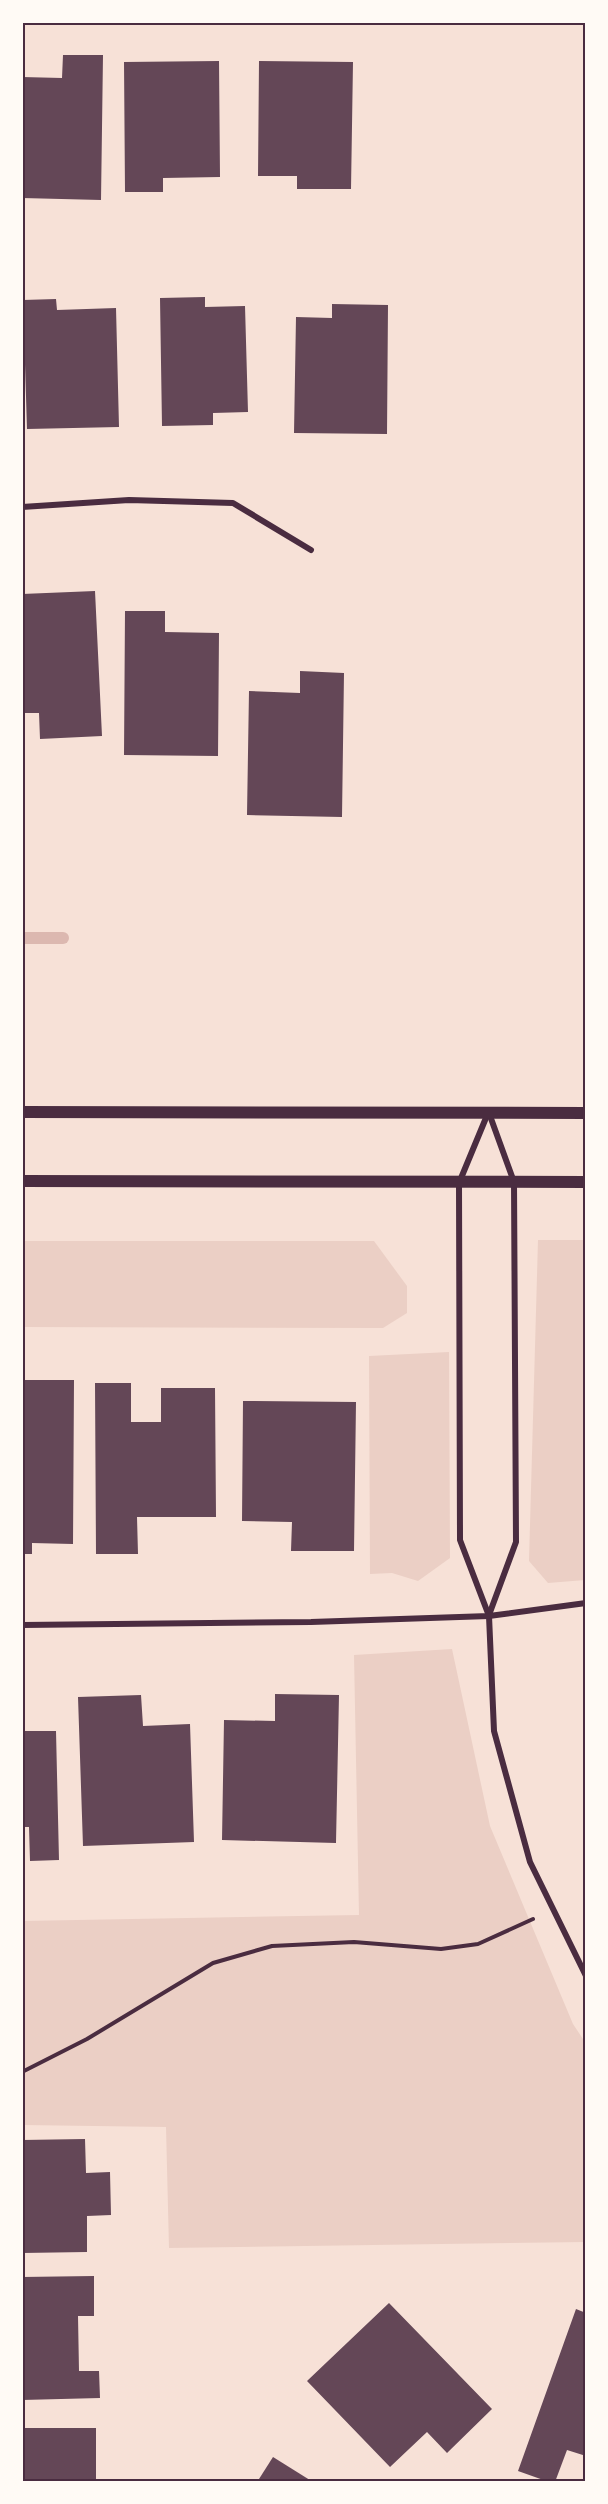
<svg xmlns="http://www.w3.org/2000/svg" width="608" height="2504" font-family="'PT Sans',sans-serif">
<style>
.green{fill:#ebcfc5}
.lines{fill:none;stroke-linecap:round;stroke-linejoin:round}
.stream{stroke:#dcb8b0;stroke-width:12}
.building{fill:#644757}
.path{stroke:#4a2c40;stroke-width:4}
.minor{stroke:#4a2c40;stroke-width:6}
.secondary{stroke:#4a2c40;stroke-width:12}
.neatline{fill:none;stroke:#4a2c40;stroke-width:2}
</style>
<rect width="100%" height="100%" fill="#f7e1d7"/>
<g class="green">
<path d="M 538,1240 L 585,1240 L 585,1580 L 548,1583 L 529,1561 Z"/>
<path d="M 23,1241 L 374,1241 L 407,1286 L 407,1313 L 383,1328 L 23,1327 Z"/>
<path d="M 449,1352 L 450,1558 L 418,1581 L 392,1573 L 370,1574 L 369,1356 Z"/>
<path d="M 452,1649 L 490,1826 L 573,2024 L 585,2042 L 585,2242 L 169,2248 L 166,2127 L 23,2125 L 22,1921 L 359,1915 L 354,1655 Z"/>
</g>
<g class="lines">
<path class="stream" d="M 22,938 L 63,938"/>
</g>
<g class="building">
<path d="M 63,55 L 103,55 L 101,200 L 22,198 L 22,77 L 62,78 Z"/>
<path d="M 219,61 L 220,177 L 163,178 L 163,192 L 125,192 L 124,62 Z"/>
<path d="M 259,61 L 353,62 L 351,189 L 297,189 L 297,176 L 258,176 Z"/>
<path d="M 205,297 L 205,307 L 245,306 L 248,412 L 213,413 L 213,425 L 162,426 L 160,298 Z"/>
<path d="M 56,299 L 57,310 L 116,308 L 119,427 L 27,429 L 23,300 Z"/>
<path d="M 332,304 L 388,305 L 387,434 L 294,433 L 296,317 L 332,318 Z"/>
<path d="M 95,591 L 102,736 L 40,739 L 39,713 L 22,713 L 22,594 Z"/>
<path d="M 125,611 L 165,611 L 165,632 L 219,633 L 218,756 L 124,755 Z"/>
<path d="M 300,671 L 344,673 L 342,817 L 247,815 L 249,691 L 300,693 Z"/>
<path d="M 22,1380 L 74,1380 L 73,1544 L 32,1543 L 32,1554 L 22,1554 Z"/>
<path d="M 95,1383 L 131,1383 L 131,1422 L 161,1422 L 161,1388 L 215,1388 L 216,1517 L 137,1517 L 138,1554 L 96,1554 Z"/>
<path d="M 243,1401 L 356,1402 L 354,1551 L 291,1551 L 292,1522 L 242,1521 Z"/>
<path d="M 275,1694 L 339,1695 L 336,1843 L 222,1840 L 224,1720 L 275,1721 Z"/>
<path d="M 141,1695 L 143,1726 L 190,1724 L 194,1842 L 83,1846 L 78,1697 Z"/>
<path d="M 22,1731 L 56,1731 L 59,1860 L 30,1861 L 29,1827 L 22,1827 Z"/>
<path d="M 85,2139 L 86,2173 L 110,2172 L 111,2215 L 87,2216 L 87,2252 L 22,2253 L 22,2140 Z"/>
<path d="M 94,2276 L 94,2316 L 78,2316 L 79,2371 L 99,2371 L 100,2398 L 22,2400 L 22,2277 Z"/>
<path d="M 389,2303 L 492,2409 L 447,2453 L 427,2432 L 390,2467 L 307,2381 Z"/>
<path d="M 576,2309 L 586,2313 L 586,2456 L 567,2450 L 555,2482 L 549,2482 L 518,2471 Z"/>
<rect x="22" y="2428" width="74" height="54"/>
<path d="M 273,2457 L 313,2482 L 264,2482 L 259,2479 Z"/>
</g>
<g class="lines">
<path class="path" d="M 22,2072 L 87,2039 L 213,1963 L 272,1946 L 354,1942 L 441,1949 L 478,1944 L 533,1919"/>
<g class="minor">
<path d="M 22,507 L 129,500 L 233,503 L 311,550"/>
<path d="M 488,1113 L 459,1183 L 460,1540 L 489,1616 L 494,1731 L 530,1862 L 586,1976"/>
<path d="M 489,1113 L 514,1182 L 516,1542 L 489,1615"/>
<path d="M 22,1625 L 311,1622 L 489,1616 L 586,1603"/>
</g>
<g class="secondary">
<path d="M 22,1112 L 586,1113"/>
<path d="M 22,1181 L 586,1182"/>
</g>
</g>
<rect width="608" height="2504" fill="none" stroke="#fffaf5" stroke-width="48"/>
<rect x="24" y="24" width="560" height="2456" class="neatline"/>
</svg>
